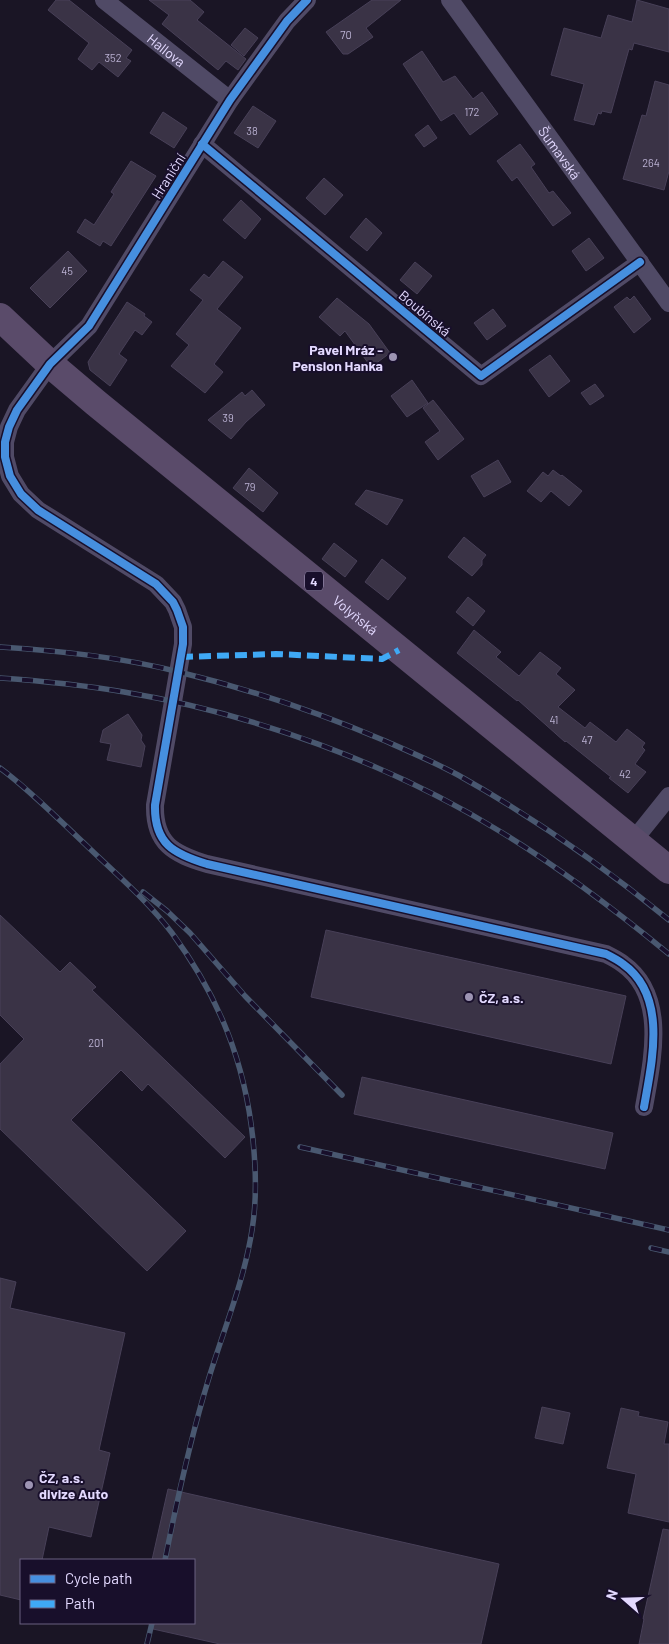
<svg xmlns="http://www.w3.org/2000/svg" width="669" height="1644" font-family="Barlow,sans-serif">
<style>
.building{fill:#3a3346;stroke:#484058}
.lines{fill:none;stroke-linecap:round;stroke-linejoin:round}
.street{stroke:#504a66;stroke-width:18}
.primary{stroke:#5a4b6a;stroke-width:28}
.rail-casing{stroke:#495870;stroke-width:5.5}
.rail{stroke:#180f2b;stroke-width:4;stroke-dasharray:11;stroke-linecap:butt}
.quiet{stroke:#3fa9f5;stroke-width:6;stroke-dasharray:12 6;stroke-linecap:butt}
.cycleway-casing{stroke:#180f2b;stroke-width:11}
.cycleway{stroke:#468fdf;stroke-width:8}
.poi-dot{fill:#9d94b3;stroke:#180f2b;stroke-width:2}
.labels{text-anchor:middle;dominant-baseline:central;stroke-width:4;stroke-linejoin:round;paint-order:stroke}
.number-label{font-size:11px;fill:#b9b0d1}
.shield{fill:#180f2b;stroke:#a69cbf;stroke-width:1}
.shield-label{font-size:12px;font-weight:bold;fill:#e3d9ff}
.street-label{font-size:14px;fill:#e3d9ff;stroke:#180f2b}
.poi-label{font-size:14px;font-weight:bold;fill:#e3d9ff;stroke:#180f2b;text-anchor:start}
</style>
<rect width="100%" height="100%" fill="#1a1525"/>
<g class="building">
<path d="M 56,0 L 69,0 L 132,50 L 126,58 L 131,61 L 118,77 L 99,62 L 92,70 L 78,59 L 89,43 L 48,10 Z"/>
<path d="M 149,0 L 190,0 L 204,12 L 197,20 L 246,59 L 238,70 L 226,61 L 218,70 L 162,24 L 169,15 Z"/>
<path d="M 372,0 L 401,0 L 366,28 L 373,37 L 348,54 L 343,54 L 326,32 Z"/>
<path d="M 637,0 L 669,9 L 669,52 L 634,43 L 632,50 L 629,49 L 611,113 L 602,111 L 601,114 L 598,113 L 594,125 L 574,120 L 584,84 L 551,75 L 564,28 L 601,38 L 608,15 L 632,22 Z"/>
<path d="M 245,28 L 258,38 L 244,56 L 231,45 Z"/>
<path d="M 422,51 L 443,82 L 455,76 L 473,99 L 482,92 L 498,114 L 470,135 L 454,113 L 441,121 L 403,64 Z"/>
<path d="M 655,81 L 669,85 L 669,171 L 664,190 L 623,179 L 642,115 L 646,116 Z"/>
<path d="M 253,106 L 276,121 L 258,148 L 234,133 Z"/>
<path d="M 163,112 L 187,128 L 174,148 L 150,133 Z"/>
<path d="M 428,125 L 437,138 L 424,147 L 415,135 Z"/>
<path d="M 520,144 L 535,164 L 531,167 L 549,193 L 553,191 L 571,213 L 553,226 L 517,177 L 512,181 L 497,161 Z"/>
<path d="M 131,161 L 156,176 L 111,246 L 103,241 L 100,246 L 77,232 L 85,219 L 94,225 L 114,194 L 111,192 Z"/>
<path d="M 324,178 L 343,195 L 325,215 L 306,198 Z"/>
<path d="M 241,200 L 261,219 L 245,239 L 223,220 Z"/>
<path d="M 366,218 L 382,233 L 367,251 L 350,237 Z"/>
<path d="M 589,238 L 604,258 L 586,271 L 572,251 Z"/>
<path d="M 68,251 L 87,271 L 50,308 L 30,288 Z"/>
<path d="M 223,261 L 243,277 L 217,309 L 241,328 L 214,364 L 223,372 L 205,393 L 171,366 L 189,345 L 176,334 L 203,300 L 190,290 L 204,274 L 209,278 Z"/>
<path d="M 415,262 L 432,276 L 417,294 L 400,280 Z"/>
<path d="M 634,296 L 651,319 L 634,333 L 614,307 L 627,297 L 630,300 Z"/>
<path d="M 337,298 L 369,324 L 390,353 L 371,367 L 345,331 L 340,336 L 319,317 Z"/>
<path d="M 127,302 L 145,314 L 144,316 L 152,322 L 142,335 L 135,330 L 119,354 L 127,360 L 110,386 L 90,370 L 88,362 Z"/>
<path d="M 493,309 L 506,326 L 487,340 L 474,323 Z"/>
<path d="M 550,355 L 570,381 L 549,397 L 529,370 Z"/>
<path d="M 412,380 L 428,403 L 407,417 L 391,396 Z"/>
<path d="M 595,384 L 604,396 L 590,405 L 581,393 Z"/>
<path d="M 252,390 L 265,405 L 246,422 L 231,439 L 208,420 L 242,392 L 245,396 Z"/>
<path d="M 433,400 L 464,439 L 438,460 L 425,442 L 440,431 L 423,408 Z"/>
<path d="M 498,460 L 511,482 L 484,497 L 471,476 Z"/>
<path d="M 249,468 L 278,493 L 263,512 L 233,488 Z"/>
<path d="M 553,470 L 561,476 L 562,475 L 582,491 L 569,506 L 551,491 L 541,502 L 527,491 L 543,472 L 548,476 Z"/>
<path d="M 366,490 L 403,500 L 387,525 L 355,504 Z"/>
<path d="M 464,537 L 486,555 L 482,560 L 482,565 L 472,576 L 448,557 Z"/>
<path d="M 334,543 L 357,561 L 345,577 L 322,559 Z"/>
<path d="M 382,559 L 406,578 L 388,600 L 365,582 Z"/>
<path d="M 468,597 L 485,611 L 473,626 L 456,612 Z"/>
<path d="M 474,630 L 501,652 L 496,657 L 519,676 L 540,652 L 561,668 L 556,674 L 575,690 L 558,707 L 585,728 L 590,722 L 616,742 L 627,729 L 645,743 L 642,747 L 645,750 L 635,764 L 646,772 L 628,793 L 609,778 L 611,777 L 566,741 L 565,742 L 518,700 L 517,701 L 457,653 Z"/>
<path d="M 128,714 L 142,735 L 141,740 L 145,746 L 141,767 L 107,760 L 111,744 L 100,742 L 103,730 Z"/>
<path d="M 0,915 L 60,972 L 70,962 L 96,987 L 92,990 L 245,1137 L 225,1158 L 148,1084 L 142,1091 L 121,1070 L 71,1120 L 186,1231 L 147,1271 L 0,1129 L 0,1064 L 24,1039 L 0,1015 Z"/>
<path d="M 326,930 L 626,996 L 611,1064 L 311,997 Z"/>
<path d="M 362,1077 L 613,1133 L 605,1169 L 354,1114 Z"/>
<path d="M 0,1278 L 16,1282 L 10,1308 L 125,1333 L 99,1450 L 110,1453 L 91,1537 L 49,1527 L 42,1560 L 21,1560 L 21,1600 L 0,1595 Z"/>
<path d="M 542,1407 L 570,1413 L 563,1444 L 535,1438 Z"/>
<path d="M 621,1408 L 639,1412 L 638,1416 L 668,1422 L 664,1444 L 669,1444 L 669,1522 L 628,1513 L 636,1474 L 607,1468 Z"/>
<path d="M 168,1489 L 499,1564 L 481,1644 L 220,1644 L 153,1629 L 154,1623 L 194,1623 L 194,1560 L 152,1560 Z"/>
<path d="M 663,1529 L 669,1530 L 669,1644 L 639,1644 L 644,1619 L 643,1619 Z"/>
</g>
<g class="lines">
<g class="street">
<path id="s1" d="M 104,0 L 230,100"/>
<path d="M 307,0 L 287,21 L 230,100 L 89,326 L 50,364 L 17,410 L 9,427 L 5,442 L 5,457 L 10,476 L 21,494 L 38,510 L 156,584 L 173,602 L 177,610 L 183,627 L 183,644 L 155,805 C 154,844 174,854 207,864 L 606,954 C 612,957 618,960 623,964 C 668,996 652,1061 644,1107"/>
<path id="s2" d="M 450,0 L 669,303"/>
<path d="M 202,144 L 481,376 L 640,262"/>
<path d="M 633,841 L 669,796"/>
</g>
<path class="primary" id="s3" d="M 0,317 L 50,364 L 96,403 L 669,870"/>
<defs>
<g id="rail">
<path d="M 0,647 C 60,651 121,657 179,672 C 249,689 317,712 383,740 C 408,751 434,762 458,775 C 533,817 603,866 669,920"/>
<path d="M 0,678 C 42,681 83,685 124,692 C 251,713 391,764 501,832 C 560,868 615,910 669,954"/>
<path d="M 0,768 C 31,791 59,820 87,846 C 116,874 148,901 172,933 C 219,997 245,1062 253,1140 C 256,1170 257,1200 252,1230 C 244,1282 223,1331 208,1381 C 190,1440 177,1500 165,1560"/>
<path d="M 143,892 L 167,911 L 190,933 L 245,996 L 342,1095"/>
<path d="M 300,1147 L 669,1230"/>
<path d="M 651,1248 L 669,1252"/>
<path d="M 147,1644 L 152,1623"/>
</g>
</defs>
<use href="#rail" class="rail-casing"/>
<use href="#rail" class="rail"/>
<path class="quiet" d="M 181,657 L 276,654 L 382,659 L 399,650"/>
<defs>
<g id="cycleway">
<path d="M 307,0 L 287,21 L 230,100 L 89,326 L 50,364 L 17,410 L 9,427 L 5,442 L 5,457 L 10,476 L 21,494 L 38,510 L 156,584 L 173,602 L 177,610 L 183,627 L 183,644 L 155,805 C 154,844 174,854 207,864 L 606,954 C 612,957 618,960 623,964 C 668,996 652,1061 644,1107"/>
<path d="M 202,144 L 481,376 L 640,262"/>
</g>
</defs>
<use href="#cycleway" class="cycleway-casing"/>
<use href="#cycleway" class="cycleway"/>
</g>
<g class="poi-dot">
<circle cx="393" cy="357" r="5"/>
<circle cx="469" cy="997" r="5"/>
<circle cx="29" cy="1485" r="5"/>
</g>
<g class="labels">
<g class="number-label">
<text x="346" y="34">70</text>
<text x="113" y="57">352</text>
<text x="472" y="111">172</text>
<text x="252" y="130">38</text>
<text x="651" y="162">264</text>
<text x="67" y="270">45</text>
<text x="228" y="417">39</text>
<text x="250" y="486">79</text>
<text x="554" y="719">41</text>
<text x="587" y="739">47</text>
<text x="625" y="773">42</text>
<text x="96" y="1042">201</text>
</g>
<rect class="shield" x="305" y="571.5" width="18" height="19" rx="4"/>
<g class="shield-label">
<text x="314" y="581">4</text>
</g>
<g class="street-label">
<text stroke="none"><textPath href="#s1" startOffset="80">Hallova</textPath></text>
<text stroke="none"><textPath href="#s2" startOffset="188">Šumavská</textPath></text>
<text transform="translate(168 176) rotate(-58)">Hraniční</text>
<text transform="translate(425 313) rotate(40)">Boubínská</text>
<text stroke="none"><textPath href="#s3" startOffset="464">Volyňská</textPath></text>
</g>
<g class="poi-label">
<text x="383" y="349" text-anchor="end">Pavel Mráz -<tspan x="383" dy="16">Pension Hanka</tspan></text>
<text x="479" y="997">ČZ, a.s.</text>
<text x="39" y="1477">ČZ, a.s.<tspan x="39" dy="16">divize Auto</tspan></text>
</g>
</g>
<rect x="20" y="1559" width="175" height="65" fill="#180f2b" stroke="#696080"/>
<rect x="30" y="1575" width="25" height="8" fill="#468fdf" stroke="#696080"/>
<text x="65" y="1584" font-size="15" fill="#e3d9ff">Cycle path</text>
<rect x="30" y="1600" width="25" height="8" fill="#3fa9f5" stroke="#696080"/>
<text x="65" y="1609" font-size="15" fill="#e3d9ff">Path</text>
<g transform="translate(624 1599) rotate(290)" stroke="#180f2b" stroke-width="4" paint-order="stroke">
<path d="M0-4L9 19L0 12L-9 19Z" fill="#e3d9ff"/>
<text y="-8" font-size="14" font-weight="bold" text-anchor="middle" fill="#e3d9ff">N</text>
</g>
</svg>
